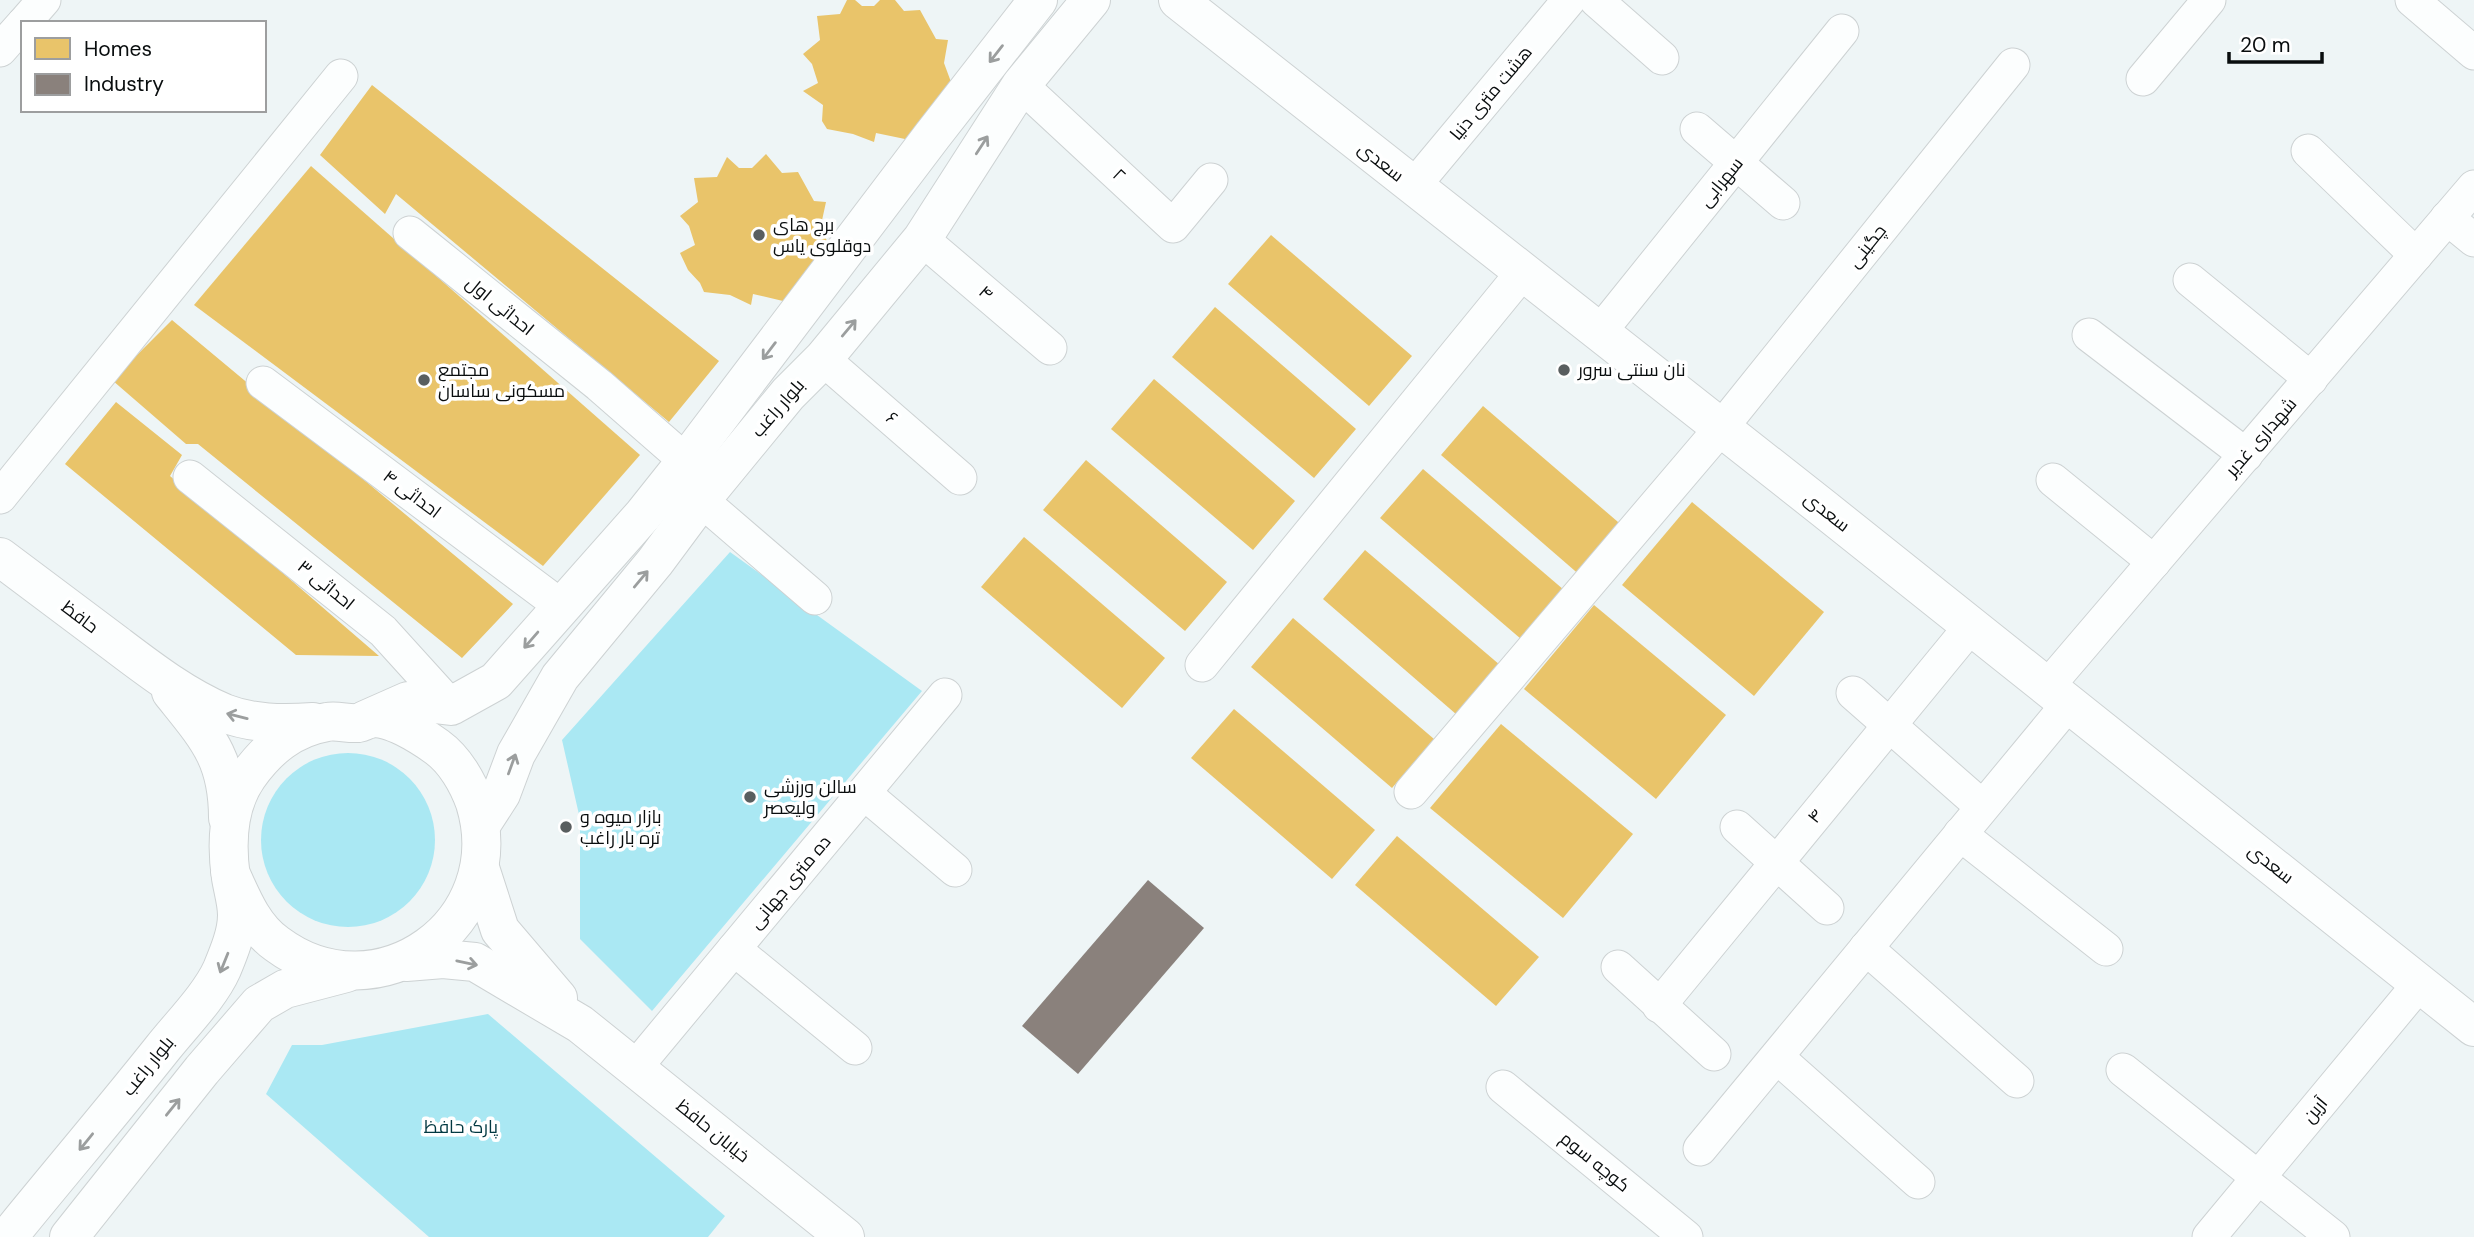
<svg xmlns="http://www.w3.org/2000/svg" width="2474" height="1237" font-family="'DM Sans',Cairo,sans-serif">
<style>
.green{fill:#aae8f3}
.homes{fill:#e9c46a}
.industry{fill:#8a817c}
.lines{fill:none;stroke-linecap:round;stroke-linejoin:round}
.street-casing{stroke:#cdd2d3;stroke-width:35}
.secondary-casing{stroke:#cdd2d3;stroke-width:40}
.street{stroke:#fcfefe;stroke-width:33}
.secondary{stroke:#fcfefe;stroke-width:38}
.oneway{stroke:#9b9e9e}
.poi-dot{fill:#595e5f;stroke:#fff;stroke-width:2.5}
.labels{text-anchor:middle;dominant-baseline:central;stroke-width:7;stroke-linejoin:round;paint-order:stroke}
.street-label{font-size:18px;fill:#090d0e;stroke:#fff}
.poi-label{font-size:18px;fill:#090d0e;stroke:#fff;text-anchor:start}
.park-label{font-size:18px;fill:#013841;stroke:#fff}
</style>
<rect width="100%" height="100%" fill="#eef5f6"/>
<g class="green">
<path d="M 730,552 L 922,691 L 652,1011 L 580,939 L 580,819 L 562,740 Z"/>
<circle cx="348" cy="840" r="87"/>
<path d="M 488,1014 L 725,1216 L 708,1237 L 429,1237 L 266,1094 L 292,1045 L 322,1045 Z"/>
</g>
<g class="homes">
<path d="M 847,0 L 855,0 L 862,6 L 874,6 L 880,0 L 895,0 L 904,11 L 920,10 L 936,39 L 948,40 L 944,63 L 951,82 L 920,124 L 905,139 L 876,133 L 874,142 L 853,134 L 827,129 L 822,121 L 823,105 L 803,91 L 818,83 L 812,64 L 803,54 L 820,40 L 817,16 L 840,14 Z"/>
<path d="M 372,85 L 719,361 L 669,422 L 396,194 L 385,214 L 320,155 Z"/>
<path d="M 766,154 L 782,173 L 798,172 L 814,201 L 826,202 L 821,225 L 828,244 L 798,286 L 783,301 L 753,294 L 751,305 L 730,295 L 704,292 L 700,283 L 688,270 L 680,253 L 695,245 L 689,226 L 680,216 L 698,202 L 694,178 L 717,177 L 727,157 L 739,168 L 752,168 Z"/>
<path d="M 311,166 L 640,455 L 543,566 L 194,305 Z"/>
<path d="M 1271,235 L 1412,356 L 1369,406 L 1228,284 Z"/>
<path d="M 1215,307 L 1356,429 L 1314,478 L 1172,357 Z"/>
<path d="M 172,320 L 513,604 L 462,658 L 198,444 L 186,444 L 112,380 Z"/>
<path d="M 1154,379 L 1295,501 L 1253,550 L 1111,429 Z"/>
<path d="M 116,402 L 182,455 L 170,476 L 379,656 L 296,655 L 65,464 Z"/>
<path d="M 1483,406 L 1625,528 L 1582,577 L 1441,455 Z"/>
<path d="M 1086,460 L 1227,582 L 1185,631 L 1043,510 Z"/>
<path d="M 1423,469 L 1564,590 L 1521,639 L 1380,518 Z"/>
<path d="M 1692,502 L 1824,612 L 1754,696 L 1622,585 Z"/>
<path d="M 1024,537 L 1165,658 L 1122,708 L 981,587 Z"/>
<path d="M 1365,550 L 1507,671 L 1464,721 L 1323,599 Z"/>
<path d="M 1594,605 L 1726,715 L 1656,799 L 1524,689 Z"/>
<path d="M 1293,618 L 1434,739 L 1392,788 L 1251,667 Z"/>
<path d="M 1234,709 L 1375,830 L 1332,879 L 1191,758 Z"/>
<path d="M 1501,724 L 1633,834 L 1563,918 L 1430,808 Z"/>
<path d="M 1397,836 L 1539,957 L 1496,1006 L 1355,885 Z"/>
</g>
<path class="industry" d="M 1148,880 L 1204,928 L 1078,1074 L 1022,1026 Z"/>
<g class="lines">
<defs>
<g id="street">
<path d="M 1596,0 L 1662,58"/>
<path d="M 2412,0 L 2474,53"/>
<path d="M 24,23 L 44,0"/>
<path d="M 0,50 L 23,24"/>
<path d="M 2143,79 L 2209,0"/>
<path d="M 1021,85 L 1173,226 L 1211,180"/>
<path d="M 1697,129 L 1783,203"/>
<path d="M 2308,151 L 2416,255"/>
<path d="M 1413,187 L 1569,0"/>
<path d="M 2447,218 L 2474,240"/>
<path d="M 410,233 L 599,385 L 686,461"/>
<path d="M 922,239 L 1050,348"/>
<path d="M 2190,280 L 2311,379"/>
<path d="M 1599,333 L 1842,31"/>
<path d="M 2089,335 L 2246,455"/>
<path d="M 823,359 L 960,478"/>
<path d="M 263,383 L 561,606"/>
<path d="M 190,477 L 383,631 L 451,706"/>
<path d="M 2053,480 L 2154,562"/>
<path d="M 0,497 L 341,76"/>
<path d="M 701,500 L 815,598"/>
<path d="M 1202,665 L 1522,273"/>
<path d="M 2047,687 L 2474,187"/>
<path d="M 1853,693 L 1970,796"/>
<path d="M 1411,792 L 1721,428 L 2013,65"/>
<path d="M 864,793 L 955,870"/>
<path d="M 1737,827 L 1827,908"/>
<path d="M 1960,834 L 2106,949"/>
<path d="M 1866,948 L 2017,1081"/>
<path d="M 734,949 L 855,1048"/>
<path d="M 1618,967 L 1714,1054"/>
<path d="M 1659,1006 L 1971,626"/>
<path d="M 1777,1057 L 1918,1182"/>
<path d="M 635,1068 L 945,695"/>
<path d="M 2123,1070 L 2333,1237"/>
<path d="M 1503,1087 L 1686,1237"/>
<path d="M 1700,1149 L 2069,703"/>
<path d="M 2209,1237 L 2420,983"/>
</g>
<g id="secondary">
<path d="M 1178,0 L 1823,508 L 2474,1027"/>
<path d="M 0,557 C 39,586 77,615 116,644 C 149,669 184,696 224,713 C 252,724 283,724 313,722"/>
<path d="M 171,692 C 207,737 228,758 228,818"/>
<path d="M 365,720 L 408,701 L 451,706 L 496,681 L 643,515 L 686,461 L 932,136 L 1038,0"/>
<path d="M 481,825 L 501,794 L 516,754 L 560,677 L 655,562 L 701,500 L 788,394 L 823,359 L 922,239 L 1021,85 L 1091,0"/>
<path d="M 480,868 L 500,930 L 558,998"/>
<path d="M 406,962 L 443,959 L 475,962 L 580,1024 L 845,1237"/>
<path d="M 8,1237 C 59,1174 112,1112 162,1049 C 181,1025 210,996 222,969 C 229,952 237,933 237,915 C 237,903 233,890 231,878 C 226,843 227,806 248,776 C 268,748 292,728 327,722 C 337,720 348,724 358,723 C 363,722 365,720 370,719 C 388,714 423,737 437,747 C 455,760 468,783 475,803 C 512,923 378,1019 277,944 C 253,927 242,899 230,872"/>
<path d="M 69,1237 L 202,1070 L 259,1004 L 285,989 L 346,973"/>
</g>
</defs>
<use href="#street" class="street-casing"/>
<use href="#secondary" class="secondary-casing"/>
<use href="#street" class="street"/>
<use href="#secondary" class="secondary"/>
</g>
<defs><path id="oneway-shaft" d="M-6 0H5M1.5-3L5.5 0L1.5 3" fill="none" stroke-width="1.6" stroke-linecap="round" stroke-linejoin="round" transform="scale(1.75)"/></defs>
<g class="oneway">
<use href="#oneway-shaft" transform="translate(996 54) rotate(128)"/>
<use href="#oneway-shaft" transform="translate(982 145) rotate(-57)"/>
<use href="#oneway-shaft" transform="translate(849 328) rotate(-50)"/>
<use href="#oneway-shaft" transform="translate(769 351) rotate(127)"/>
<use href="#oneway-shaft" transform="translate(641 579) rotate(-50)"/>
<use href="#oneway-shaft" transform="translate(531 640) rotate(131)"/>
<use href="#oneway-shaft" transform="translate(237 716) rotate(-166)"/>
<use href="#oneway-shaft" transform="translate(512 764) rotate(-70)"/>
<use href="#oneway-shaft" transform="translate(224 963) rotate(112)"/>
<use href="#oneway-shaft" transform="translate(467 963) rotate(12)"/>
<use href="#oneway-shaft" transform="translate(173 1107) rotate(-51)"/>
<use href="#oneway-shaft" transform="translate(86 1142) rotate(129)"/>
</g>
<g class="poi-dot">
<circle cx="759" cy="235" r="7"/>
<circle cx="1564" cy="370" r="7"/>
<circle cx="424" cy="380" r="7"/>
<circle cx="750" cy="797" r="7"/>
<circle cx="566" cy="827" r="7"/>
</g>
<g class="labels">
<g class="street-label">
<text transform="translate(1491 93) rotate(-50)">هشت متری دنیا</text>
<text transform="translate(1381 162) rotate(38)">سعدی</text>
<text transform="translate(1119 175) rotate(43)">۲</text>
<text transform="translate(1721 182) rotate(-51)">سهرابی</text>
<text transform="translate(1867 246) rotate(-51)">چگینی</text>
<text transform="translate(986 293) rotate(41)">۴</text>
<text transform="translate(500 306) rotate(39)">احداثی اول</text>
<text transform="translate(778 408) rotate(-49)">بلوار راغب</text>
<text transform="translate(892 418) rotate(41)">۶</text>
<text transform="translate(2261 437) rotate(-49)">شهداری غدیر</text>
<text transform="translate(412 494) rotate(37)">احداثی ۴</text>
<text transform="translate(1827 512) rotate(38)">سعدی</text>
<text transform="translate(326 585) rotate(39)">احداثی ۳</text>
<text transform="translate(80 617) rotate(37)">حافظ</text>
<text transform="translate(1815 816) rotate(-51)">۴</text>
<text transform="translate(2271 864) rotate(38)">سعدی</text>
<text transform="translate(790 882) rotate(-50)">ده متری جهانی</text>
<text transform="translate(148 1066) rotate(-51)">بلوار راغب</text>
<text transform="translate(2315 1110) rotate(-50)">آرین</text>
<text transform="translate(713 1131) rotate(39)">خیابان حافظ</text>
<text transform="translate(1595 1162) rotate(39)">کوچه سوم</text>
</g>
<g class="poi-label">
<text x="773" y="225">برج های<tspan x="773" dy="21">دوقلوی یاس</tspan></text>
<text x="438" y="370">مجتمع<tspan x="438" dy="21">مسکونی ساسان</tspan></text>
<text x="1578" y="370">نان سنتی سرور</text>
<text x="764" y="787">سالن ورزشی<tspan x="764" dy="21">ولیعصر</tspan></text>
<text x="580" y="817">بازار میوه و<tspan x="580" dy="21">تره بار راغب</tspan></text>
</g>
<g class="park-label">
<text x="461" y="1127">پارک حافظ</text>
</g>
</g>
<rect x="21" y="21" width="245" height="91" fill="#ffffff" stroke="#9d9e9f" stroke-width="2"/>
<rect x="35" y="38" width="35" height="21" fill="#e9c46a" stroke="#9d9e9f" stroke-width="2"/>
<text x="84" y="56" font-size="21" fill="#090d0e">Homes</text>
<rect x="35" y="74" width="35" height="21" fill="#8a817c" stroke="#9d9e9f" stroke-width="2"/>
<text x="84" y="91" font-size="21" fill="#090d0e">Industry</text>
<path d="M2229 52v10h93v-10" fill="none" stroke="#090d0e" stroke-width="3.5"/>
<text x="2240" y="52" font-size="21" fill="#090d0e" stroke="#ffffff" stroke-width="5" paint-order="stroke">20 m</text>
</svg>
